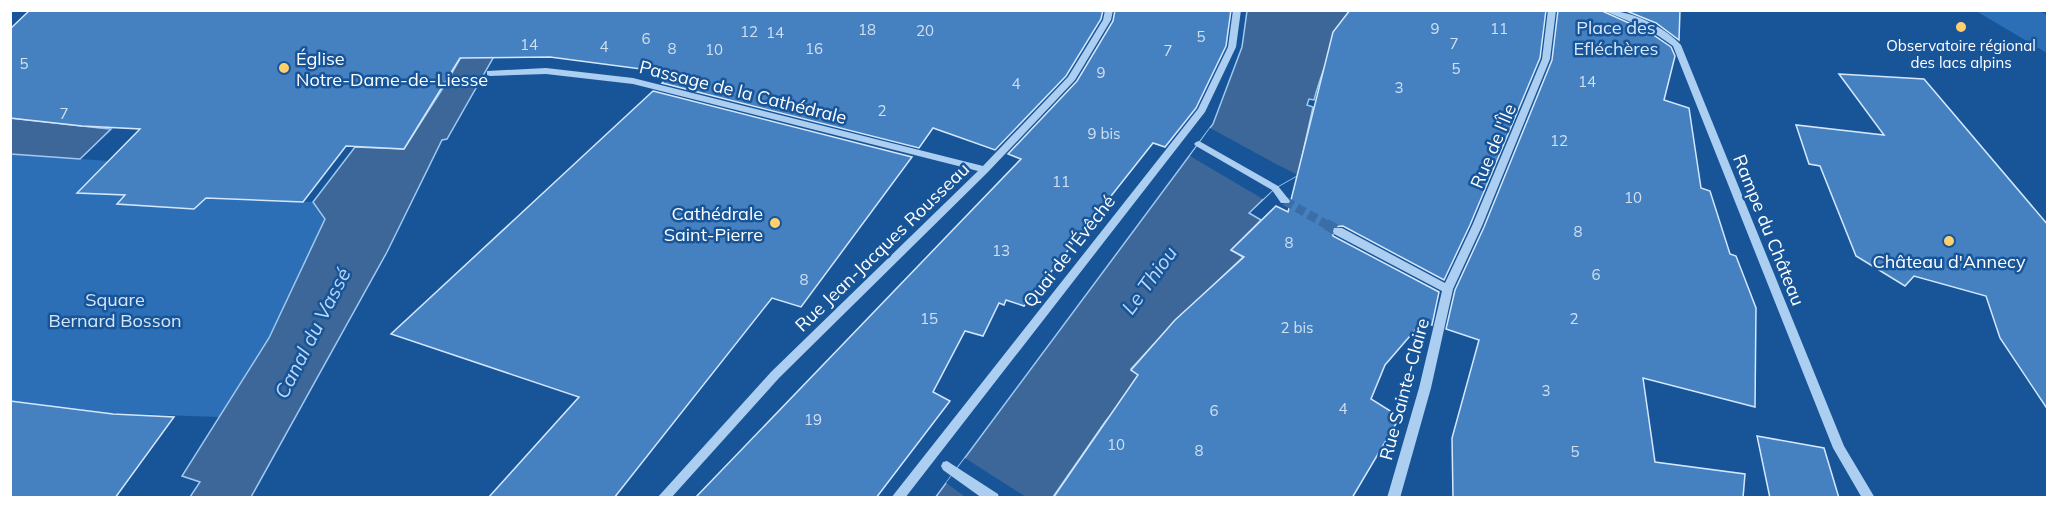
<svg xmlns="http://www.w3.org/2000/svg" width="2058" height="508" font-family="Mulish,sans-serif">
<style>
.green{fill:#2c6fb6}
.water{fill:#3c6798;stroke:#9fc9f3;stroke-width:1.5}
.pier{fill:#185598}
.building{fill:#4581c1;stroke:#d4e7fc;stroke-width:1.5}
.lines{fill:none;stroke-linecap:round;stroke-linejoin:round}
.minor-tunnel-far1{stroke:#3b6ea7;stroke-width:9;stroke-dasharray:9 4.5;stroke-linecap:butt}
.minor-tunnel{stroke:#3b6ea7;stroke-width:11;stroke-dasharray:11 6;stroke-linecap:butt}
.minor{fill:#accef1;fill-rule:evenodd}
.poi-dot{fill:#ffd06d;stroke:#185598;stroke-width:2}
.labels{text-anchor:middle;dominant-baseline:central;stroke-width:5;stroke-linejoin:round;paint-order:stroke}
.number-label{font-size:15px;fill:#d0e0f0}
.far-poi-label{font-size:15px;fill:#fff;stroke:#185598}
.park-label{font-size:18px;fill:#d4e7fc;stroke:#185598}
.poi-label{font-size:18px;fill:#fff;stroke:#185598;text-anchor:start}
.street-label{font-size:18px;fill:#fff;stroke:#185598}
.water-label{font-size:20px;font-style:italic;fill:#b9d8f8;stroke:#185598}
</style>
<rect width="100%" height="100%" fill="#185598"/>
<g class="green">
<path d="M 1976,11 L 2039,11 L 2047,15 L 2047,53 Z"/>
<path d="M 11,154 L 108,161 L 77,192 L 125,195 L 118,204 L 194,209 L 206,198 L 313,202 L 325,219 L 269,338 L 219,417 L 43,411 L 47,405 L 11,401 Z"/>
</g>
<g class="water">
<path d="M 487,11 L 493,58 L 447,139 L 442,140 L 387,252 L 251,497 L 190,497 L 200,482 L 182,476 L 269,338 L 325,219 L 313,202 L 355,147 L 404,149 L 448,80 Z"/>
<path d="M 1247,11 L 1350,11 C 1342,21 1342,25 1337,36 C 1328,57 1320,77 1314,100 L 1309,99 L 1307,105 L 1313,107 L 1298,175 L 1275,188 L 1249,213 L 1261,220 L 1231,250 L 1243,257 L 1175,321 L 1131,369 L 1142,378 L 1105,422 L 1053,497 L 935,498 L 1213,124 L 1242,47 Z"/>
<path d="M 11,118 L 100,128 L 111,129 L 80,159 L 11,154 Z"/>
</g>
<g class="pier">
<path d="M 1210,128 L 1278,165 L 1298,175 L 1275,188 L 1263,199 L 1190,156 Z"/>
<path d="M 965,458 L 1026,497 L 967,498 L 946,483 Z"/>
</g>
<g class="building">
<path d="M 30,10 L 1103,10 L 1101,19 L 1066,76 L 995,150 L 933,128 L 919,148 L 662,83 L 672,73 L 550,57 L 460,58 L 404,149 L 346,146 L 303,202 L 206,198 L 194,209 L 117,204 L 125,195 L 77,193 L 140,129 L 82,126 L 10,118 L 10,29 Z"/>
<path d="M 1115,10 L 1231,10 L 1226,46 L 1196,108 L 1165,147 L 1153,143 L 1024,306 L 1006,300 L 1004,305 L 999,303 L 983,336 L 965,331 L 933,392 L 950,401 L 876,498 L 695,498 L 1021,159 L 1008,154 L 1077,81 L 1113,21 Z"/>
<path d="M 1350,10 L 1546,10 L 1540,58 L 1470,225 L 1444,280 L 1343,226 L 1332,227 L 1333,236 L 1439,292 L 1432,325 L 1422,322 L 1385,365 L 1371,399 L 1400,417 L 1352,498 L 1053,498 L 1138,375 L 1131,370 L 1175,320 L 1244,257 L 1231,250 L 1276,206 L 1288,212 L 1333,32 Z"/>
<path d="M 1558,10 L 1600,10 L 1649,32 L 1671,47 L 1675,56 L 1664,100 L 1689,108 L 1701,188 L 1710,191 L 1730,254 L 1736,256 L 1756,308 L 1755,407 L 1643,378 L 1655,462 L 1745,474 L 1743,498 L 1453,498 L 1452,438 L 1479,340 L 1446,329 L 1455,290 L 1484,227 L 1552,60 Z"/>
<path d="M 1624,10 L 1680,10 L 1679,40 L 1656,23 Z"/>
<path d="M 1839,74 L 1924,79 L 2048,225 L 2048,410 L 2000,338 L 1986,296 L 1914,276 L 1905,286 L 1856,256 L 1820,166 L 1809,164 L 1796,125 L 1884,135 Z"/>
<path d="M 653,91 L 912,157 L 801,307 L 772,298 L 614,498 L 488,498 L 579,397 L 391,334 Z"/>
<path d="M 10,401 L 113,414 L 174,417 L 115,498 L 10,498 Z"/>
<path d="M 1757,436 L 1824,448 L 1839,498 L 1770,498 Z"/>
</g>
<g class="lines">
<path class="minor-tunnel-far1" d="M 1285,201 L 1329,226"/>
<path class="minor-tunnel" d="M 1326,224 L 1338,231"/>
<g class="minor">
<path d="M 1105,10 L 1113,10 L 1111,20 L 1075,80 L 988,172 L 779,378 L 671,498 L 657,498 L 771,372 L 978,171 L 633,84 L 546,74 L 490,76 L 487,75 L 487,71 L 546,68 L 633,78 L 983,166 L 1068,77 L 1103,20 Z"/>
<path d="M 1233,10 L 1241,10 L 1236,47 L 1205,112 L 905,498 L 891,498 L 1198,109 L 1228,47 Z"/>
<path d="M 1548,10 L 1556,10 L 1550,59 L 1482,226 L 1453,289 L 1431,388 L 1400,498 L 1387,498 L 1419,388 L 1442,291 L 1334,234 L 1333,231 L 1334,228 L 1342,228 L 1445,283 L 1472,226 L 1542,59 Z"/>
<path d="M 1602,10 C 1630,10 1662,25 1681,45 L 1844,446 L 1875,498 L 1862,498 L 1833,448 L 1673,46 L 1650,30 Z"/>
<path d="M 1199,141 L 1278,186 L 1290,201 L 1289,203 L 1281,203 L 1272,190 L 1196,146 L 1194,144 L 1196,142 Z"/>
<path d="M 947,461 L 998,494 L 999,498 L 982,498 L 943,470 L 941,466 L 943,462 Z"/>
</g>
</g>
<g class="poi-dot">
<circle cx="1961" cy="27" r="6"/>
<circle cx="284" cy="68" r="6"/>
<circle cx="775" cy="223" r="6"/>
<circle cx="1949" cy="241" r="6"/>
</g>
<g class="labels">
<g class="number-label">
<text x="1435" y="28">9</text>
<text x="1499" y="28">11</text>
<text x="867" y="29">18</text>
<text x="925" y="30">20</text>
<text x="749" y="31">12</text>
<text x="775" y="32">14</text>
<text x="1201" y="36">5</text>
<text x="646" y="38">6</text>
<text x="1454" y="43">7</text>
<text x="529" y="44">14</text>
<text x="604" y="46">4</text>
<text x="672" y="48">8</text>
<text x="814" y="48">16</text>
<text x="714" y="49">10</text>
<text x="1168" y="50">7</text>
<text x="24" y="63">5</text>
<text x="1456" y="68">5</text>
<text x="1101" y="72">9</text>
<text x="1587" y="81">14</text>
<text x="1016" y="83">4</text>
<text x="1399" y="87">3</text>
<text x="882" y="110">2</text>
<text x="64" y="113">7</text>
<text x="1104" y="133">9 bis</text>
<text x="1559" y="140">12</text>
<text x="1061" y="181">11</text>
<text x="1633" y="197">10</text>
<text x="1578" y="231">8</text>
<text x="1289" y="242">8</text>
<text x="1001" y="250">13</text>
<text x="1596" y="274">6</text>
<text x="804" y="279">8</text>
<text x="929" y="318">15</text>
<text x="1574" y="318">2</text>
<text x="1297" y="327">2 bis</text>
<text x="1546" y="390">3</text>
<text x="1343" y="408">4</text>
<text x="1214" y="410">6</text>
<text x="813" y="419">19</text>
<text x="1116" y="444">10</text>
<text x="1199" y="450">8</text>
<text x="1575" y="451">5</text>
</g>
<g class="far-poi-label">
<text x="1961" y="45">Observatoire régional<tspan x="1961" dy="17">des lacs alpins</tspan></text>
</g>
<g class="park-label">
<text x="1616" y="27">Place des<tspan x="1616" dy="21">Efléchères</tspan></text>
<text x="115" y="299">Square<tspan x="115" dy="21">Bernard Bosson</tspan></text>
</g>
<g class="poi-label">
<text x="296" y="58">Église<tspan x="296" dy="21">Notre-Dame-de-Liesse</tspan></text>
<text x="763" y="213" text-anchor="end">Cathédrale<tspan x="763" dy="21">Saint-Pierre</tspan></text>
<text x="1949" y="261" text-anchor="middle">Château d'Annecy</text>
</g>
<g class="street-label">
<text transform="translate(743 92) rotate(14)">Passage de la Cathédrale</text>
<text transform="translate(1493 146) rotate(-67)">Rue de l'Île</text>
<text transform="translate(1769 230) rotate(68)">Rampe du Château</text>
<text transform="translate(882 247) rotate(-44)">Rue Jean-Jacques Rousseau</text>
<text transform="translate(1069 251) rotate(-52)">Quai de l'Évêché</text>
<text transform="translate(1404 389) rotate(-75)">Rue Sainte-Claire</text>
</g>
<g class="water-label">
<text transform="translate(1149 280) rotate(-54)">Le Thiou</text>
<text transform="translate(312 333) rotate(-63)">Canal du Vassé</text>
</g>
</g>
<rect width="2058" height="508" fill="none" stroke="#ffffff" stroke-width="24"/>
</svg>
